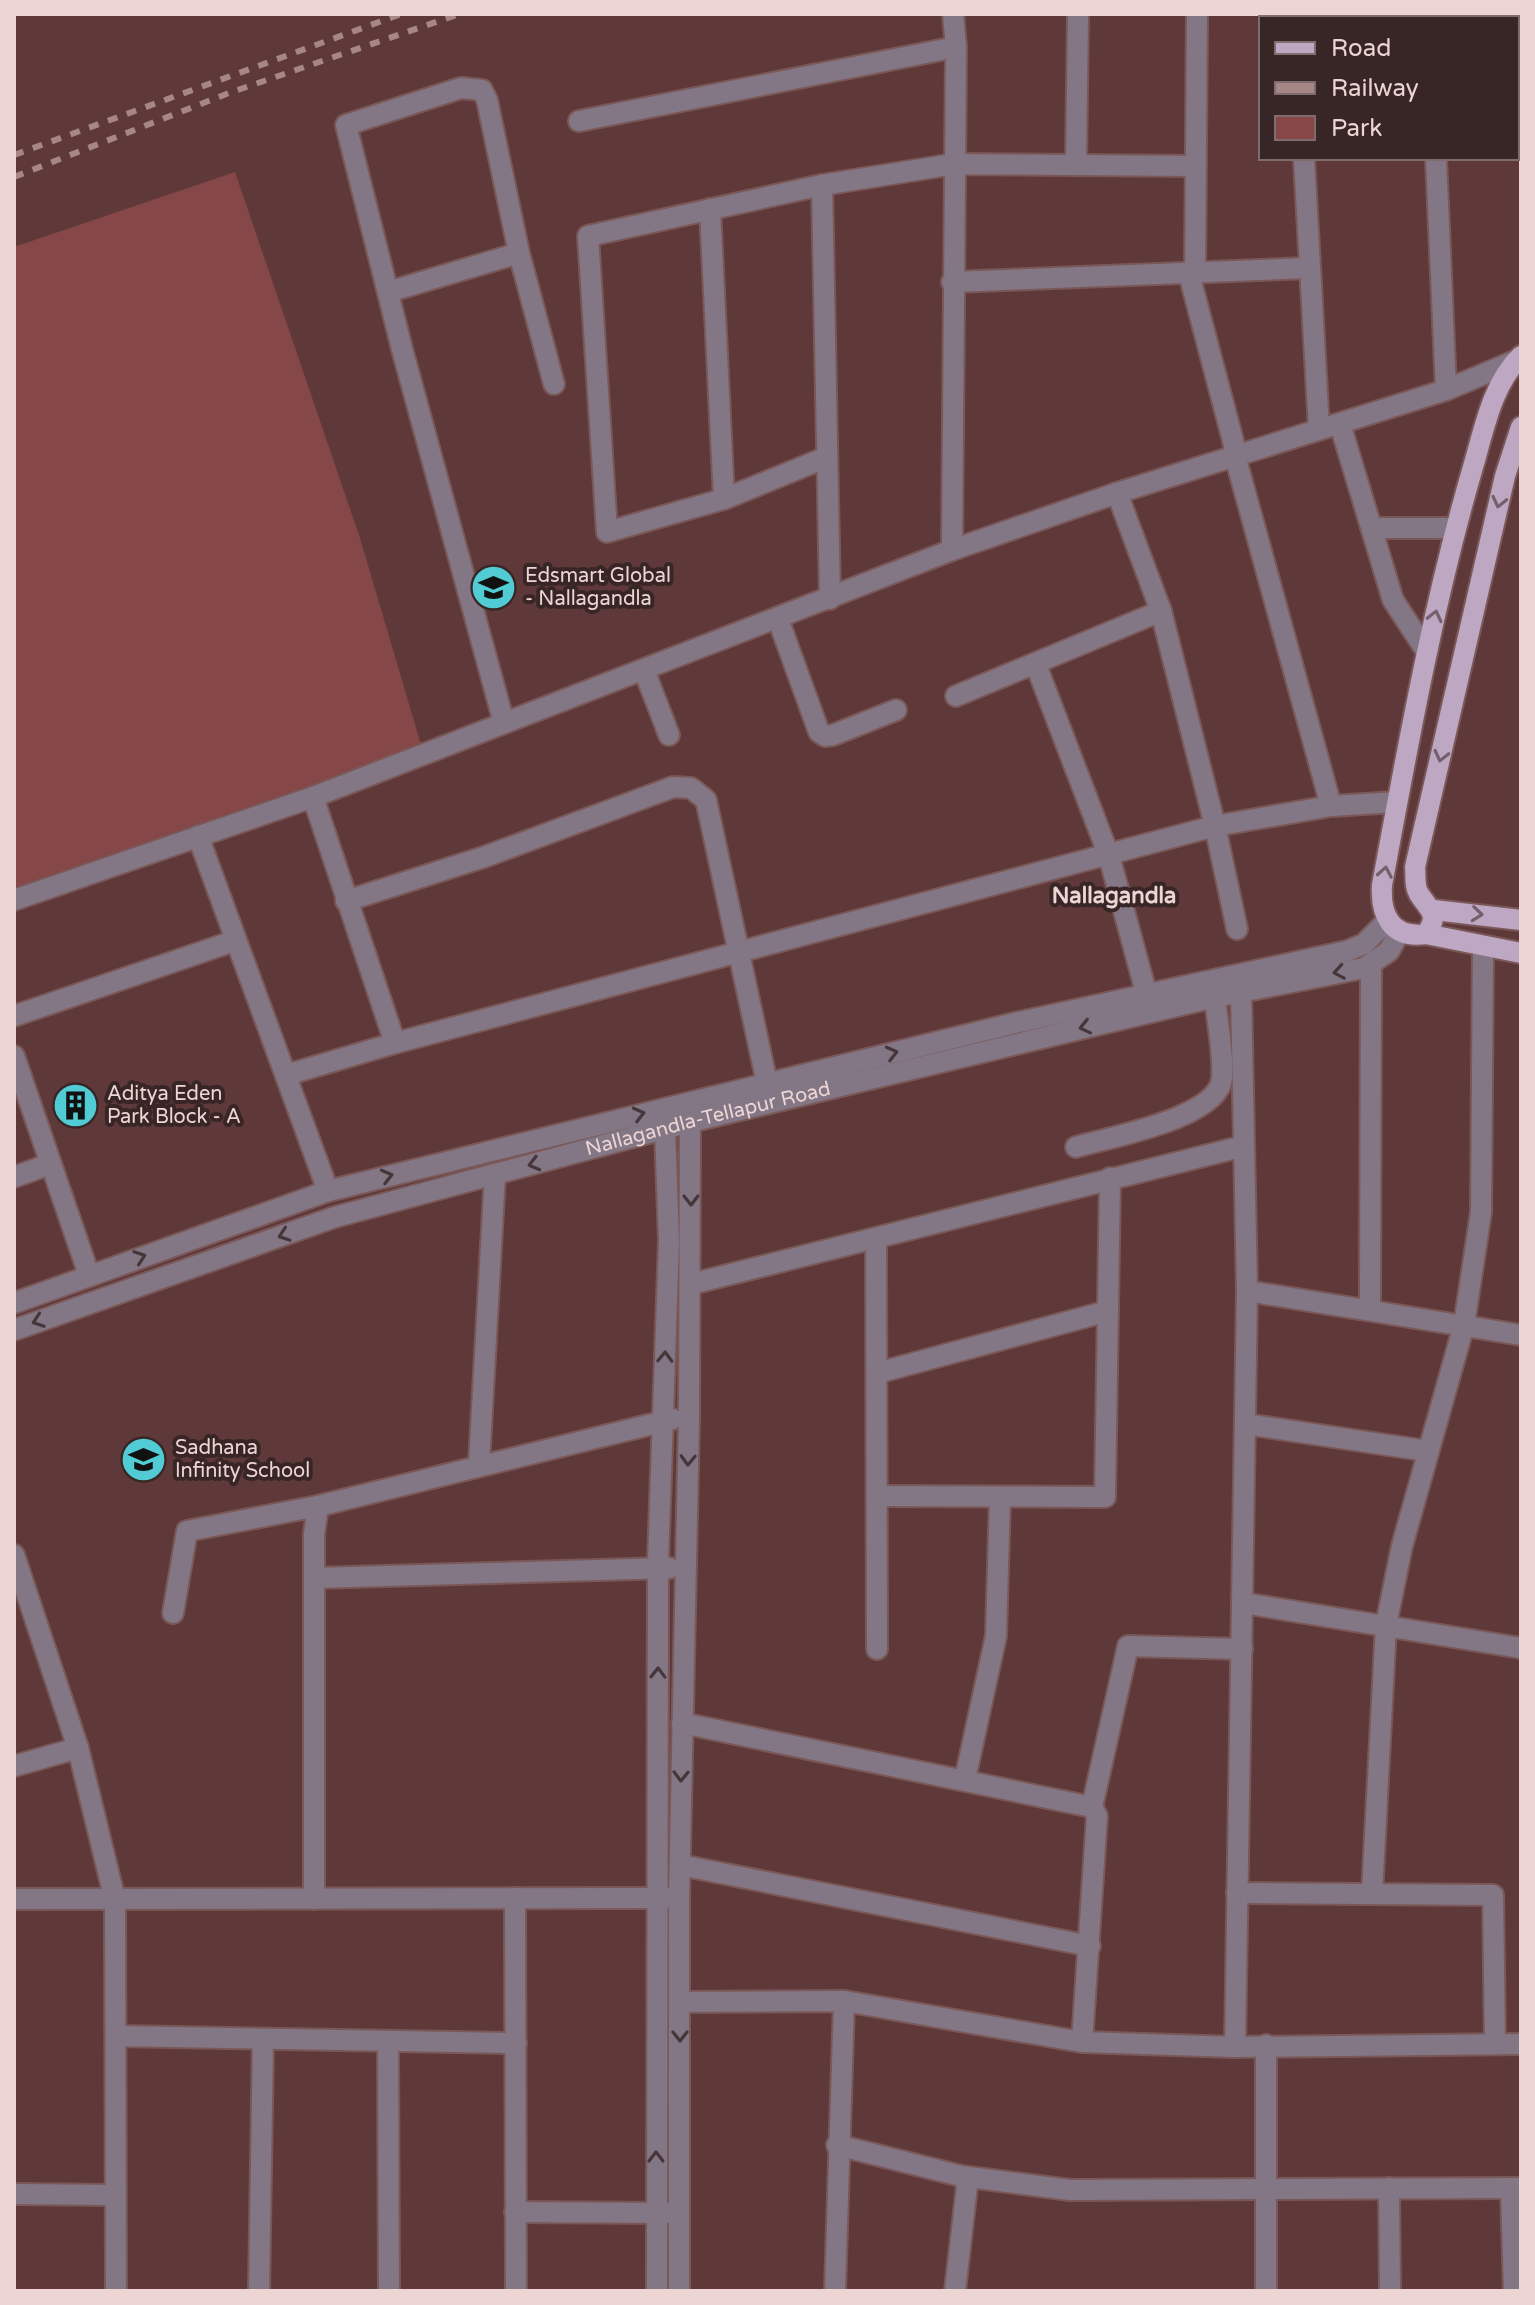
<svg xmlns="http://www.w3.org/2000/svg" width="1535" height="2305" font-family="'Varela Round',sans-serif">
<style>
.green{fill:#854747}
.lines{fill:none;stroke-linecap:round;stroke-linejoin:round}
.minor-casing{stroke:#7b5858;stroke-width:24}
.major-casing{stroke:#7b5858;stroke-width:24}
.minor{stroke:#837785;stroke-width:20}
.major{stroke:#bea7c3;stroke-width:20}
.rail{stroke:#a68786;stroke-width:6;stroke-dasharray:10 10;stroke-linecap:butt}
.oneway{stroke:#74606d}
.oneway2{stroke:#473639}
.labels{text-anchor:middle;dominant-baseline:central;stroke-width:8;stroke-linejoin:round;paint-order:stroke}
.poi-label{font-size:20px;fill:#edd5d4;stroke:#382626;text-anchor:start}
.street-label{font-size:20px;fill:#edd5d4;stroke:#382626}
.neighbourhood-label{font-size:22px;font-weight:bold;fill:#edd5d4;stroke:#382626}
</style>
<rect width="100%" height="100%" fill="#5f3939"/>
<path class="green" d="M 235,172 L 360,538 L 427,765 L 14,909 L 14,247 Z"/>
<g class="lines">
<defs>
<g id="minor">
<path d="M 1300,18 L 1300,14"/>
<path d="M 579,121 L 956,47"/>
<path d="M 1304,158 L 1319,429"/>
<path d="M 1436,158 L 1446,390"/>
<path d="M 1076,164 L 1078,14"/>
<path d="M 822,185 L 830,599"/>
<path d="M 710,209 L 724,499"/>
<path d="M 1189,274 L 1237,456"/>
<path d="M 1195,274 L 1197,14"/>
<path d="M 952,282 L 1309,268"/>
<path d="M 388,292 L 519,253"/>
<path d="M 1340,424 L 1393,600 L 1427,652"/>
<path d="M 1235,456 L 1331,806"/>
<path d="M 827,457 L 724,499 L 607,532 L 588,236 L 822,185 L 954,164 L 1196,166"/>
<path d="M 1117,493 L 1161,611 L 1215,826 L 1237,929"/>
<path d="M 1372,528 L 1455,528"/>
<path d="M 952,550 L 956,47 L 953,14"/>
<path d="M 778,619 L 819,732 L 825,736 L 833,735 L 896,710"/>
<path d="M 1036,665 L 1109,856 L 1146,992"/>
<path d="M 644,670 L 669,735"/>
<path d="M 956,696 L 1161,611"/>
<path d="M 504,723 L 402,349 L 346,125 L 461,88 L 482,90 L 487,100 L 519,253 L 554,384"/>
<path d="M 313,797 L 395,1043 L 1215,826 L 1331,806 L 1397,802"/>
<path d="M 198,836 L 328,1191"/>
<path d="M 14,900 L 313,797 L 952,550 L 1117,493 L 1446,390 L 1517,360"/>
<path d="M 346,901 L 484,857 L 673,787 L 691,788 L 706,800 L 767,1083"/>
<path d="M 14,1016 L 234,941"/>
<path d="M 14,1056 L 89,1275"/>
<path d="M 286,1075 L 395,1043"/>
<path d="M 1076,1147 C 1110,1137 1219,1118 1222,1078 C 1224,1052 1217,1023 1215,997"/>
<path d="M 14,1177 L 50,1164"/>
<path d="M 876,1238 L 877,1649"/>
<path d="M 691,1284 L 1244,1146"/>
<path d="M 1247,1291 L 1521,1335"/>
<path d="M 14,1303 L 328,1191 L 1015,1023 L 1347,951 L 1364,944 L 1387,921"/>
<path d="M 1370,1309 L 1371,964"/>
<path id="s1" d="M 14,1330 L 335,1217 L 495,1174 L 690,1122 L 1021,1043 L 1215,997 L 1364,968 L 1389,951 L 1400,931"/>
<path d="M 877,1373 L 1108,1311"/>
<path d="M 1245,1424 L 1428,1451"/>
<path d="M 479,1464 L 495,1174"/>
<path d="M 877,1496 L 1105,1497 L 1110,1178"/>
<path d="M 14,1555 L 78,1748 L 115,1900 L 116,2291"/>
<path d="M 314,1578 L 670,1568"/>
<path d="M 1243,1603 L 1521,1648"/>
<path d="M 173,1613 L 187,1531 L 318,1506"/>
<path d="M 682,1723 L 1092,1807 L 1097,1816 L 1082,2042"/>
<path d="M 14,1766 L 78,1748"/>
<path d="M 965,1779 L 996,1636 L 1000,1497"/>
<path d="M 1092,1807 L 1128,1646 L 1242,1649"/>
<path d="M 680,1865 L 1090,1946"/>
<path d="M 1237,1893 L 1493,1895 L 1495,2044"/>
<path d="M 1372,1894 L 1386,1625 L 1402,1546 L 1464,1325 L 1481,1212 L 1483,947"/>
<path d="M 515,1898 L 516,2291"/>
<path d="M 14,1899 L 666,1898"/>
<path d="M 314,1899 L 314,1534 L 318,1506 L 673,1419"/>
<path d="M 680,2002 L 844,2001 L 1082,2042 L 1235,2047 L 1521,2044"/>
<path d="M 116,2036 L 516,2043"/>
<path d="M 388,2042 L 389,2291"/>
<path d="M 1266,2045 L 1266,2291"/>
<path d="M 1235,2047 L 1247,1291 L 1241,992"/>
<path d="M 837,2145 L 961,2176 L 1070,2190 L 1521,2188"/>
<path d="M 1389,2188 L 1390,2291"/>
<path d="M 1511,2188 L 1514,2291"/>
<path d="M 14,2194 L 115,2195"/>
<path d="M 515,2212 L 667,2213"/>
<path d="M 259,2291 L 263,2039"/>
<path d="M 657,2291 L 658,1561 L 669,1241 L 665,1129"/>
<path d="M 679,2291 L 679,1898 L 689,1417 L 690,1122"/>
<path d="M 835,2291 L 844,2001"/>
<path d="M 955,2291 L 968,2177"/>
</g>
<g id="major">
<path d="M 1521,356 C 1492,384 1484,430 1473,467 C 1433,604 1408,745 1382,885 C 1380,916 1392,939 1426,934 C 1440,914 1430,911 1419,894 C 1414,886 1416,876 1415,867 L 1505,476 L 1521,427"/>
<path d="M 1434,910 L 1521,920"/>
<path d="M 1426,934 L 1521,953"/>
</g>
</defs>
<use href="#minor" class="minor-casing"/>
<use href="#major" class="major-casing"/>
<use href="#minor" class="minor"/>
<use href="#major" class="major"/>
<g class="rail">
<path d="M 14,155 L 401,14"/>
<path d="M 14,177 L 229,93 L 459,14"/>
</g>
</g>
<defs><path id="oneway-chevron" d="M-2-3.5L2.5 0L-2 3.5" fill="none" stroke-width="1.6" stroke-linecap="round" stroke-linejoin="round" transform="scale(2)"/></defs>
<g class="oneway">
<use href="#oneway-chevron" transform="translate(1499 502) rotate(103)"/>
<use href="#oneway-chevron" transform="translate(1435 616) rotate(-77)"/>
<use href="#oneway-chevron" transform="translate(1441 756) rotate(103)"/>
<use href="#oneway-chevron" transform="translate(1385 872) rotate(-80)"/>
<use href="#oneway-chevron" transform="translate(1477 914) rotate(6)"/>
</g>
<g class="oneway2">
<use href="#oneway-chevron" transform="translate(1339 972) rotate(170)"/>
<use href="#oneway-chevron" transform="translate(1085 1027) rotate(167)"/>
<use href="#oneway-chevron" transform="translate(892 1053) rotate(-14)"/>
<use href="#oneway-chevron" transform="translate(639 1114) rotate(-14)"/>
<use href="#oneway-chevron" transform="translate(534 1164) rotate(165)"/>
<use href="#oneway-chevron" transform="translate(387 1176) rotate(-14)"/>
<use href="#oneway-chevron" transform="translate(691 1200) rotate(90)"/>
<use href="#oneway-chevron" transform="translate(284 1235) rotate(161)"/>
<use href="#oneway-chevron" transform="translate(140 1257) rotate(-19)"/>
<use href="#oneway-chevron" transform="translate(38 1321) rotate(161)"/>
<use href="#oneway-chevron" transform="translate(665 1357) rotate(-88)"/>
<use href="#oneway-chevron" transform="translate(688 1460) rotate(92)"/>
<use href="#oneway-chevron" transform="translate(658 1673) rotate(-89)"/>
<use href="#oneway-chevron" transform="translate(681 1776) rotate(91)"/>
<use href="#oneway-chevron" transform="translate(680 2036) rotate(90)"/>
<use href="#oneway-chevron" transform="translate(656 2157) rotate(-90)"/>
</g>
<defs>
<symbol id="university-disc" viewBox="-11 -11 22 22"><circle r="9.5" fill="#51ccd4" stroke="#382626"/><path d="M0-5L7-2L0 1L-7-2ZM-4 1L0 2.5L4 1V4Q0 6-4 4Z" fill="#111"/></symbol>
<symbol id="building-disc" viewBox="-11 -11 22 22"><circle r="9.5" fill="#51ccd4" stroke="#382626"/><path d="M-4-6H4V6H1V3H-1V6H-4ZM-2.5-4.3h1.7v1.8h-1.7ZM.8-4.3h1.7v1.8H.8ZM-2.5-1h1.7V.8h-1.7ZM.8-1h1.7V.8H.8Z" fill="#111"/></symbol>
</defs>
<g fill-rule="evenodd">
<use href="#university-disc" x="468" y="562" width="51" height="51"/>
<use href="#building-disc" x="50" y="1080" width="51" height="51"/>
<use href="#university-disc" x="118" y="1434" width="51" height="51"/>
</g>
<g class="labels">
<g class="poi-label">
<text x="525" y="576">Edsmart Global<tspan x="525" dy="23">- Nallagandla</tspan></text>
<text x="107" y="1094">Aditya Eden<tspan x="107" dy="23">Park Block - A</tspan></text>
<text x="175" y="1448">Sadhana<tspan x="175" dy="23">Infinity School</tspan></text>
</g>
<g class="street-label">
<text stroke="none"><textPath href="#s1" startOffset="726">Nallagandla-Tellapur Road</textPath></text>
</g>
<g class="neighbourhood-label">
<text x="1114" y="896">Nallagandla</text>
</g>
</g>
<rect width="1535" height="2305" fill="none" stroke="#edd5d4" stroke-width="32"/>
<rect x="1259" y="16" width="260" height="144" fill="#382626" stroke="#806c6c" stroke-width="2"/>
<rect x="1275" y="42" width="40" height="12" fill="#bea7c3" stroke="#806c6c" stroke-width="2"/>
<text x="1331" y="56" font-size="24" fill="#edd5d4">Road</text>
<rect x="1275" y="82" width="40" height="12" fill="#a68786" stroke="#806c6c" stroke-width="2"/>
<text x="1331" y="96" font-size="24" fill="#edd5d4">Railway</text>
<rect x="1275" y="116" width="40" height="24" fill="#854747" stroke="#806c6c" stroke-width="2"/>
<text x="1331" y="136" font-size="24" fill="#edd5d4">Park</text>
</svg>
